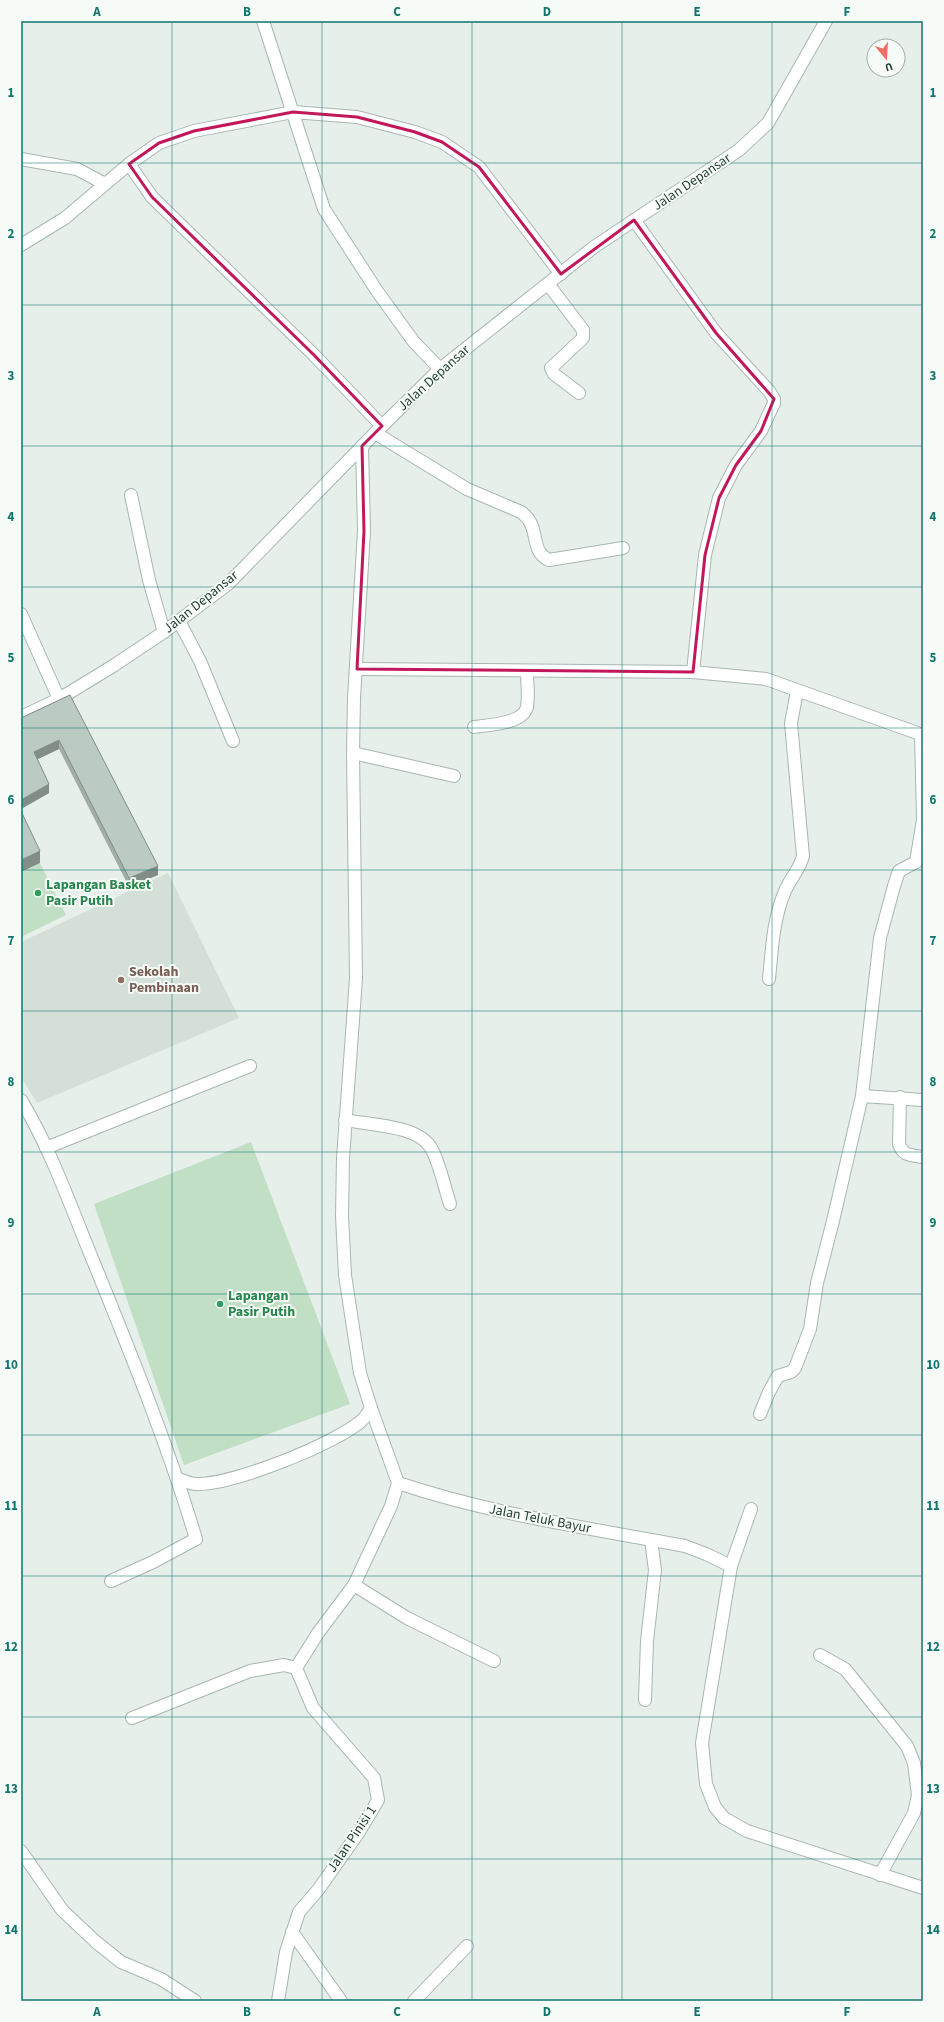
<svg xmlns="http://www.w3.org/2000/svg" width="944" height="2022" font-family="'Source Sans 3',sans-serif">
<style>
.built{fill:#d4dfd8}
.green{fill:#c0dfc4}
.lines{fill:none;stroke-linecap:round;stroke-linejoin:round}
.minor-casing{stroke:#a8b7b0;stroke-width:14}
.minor{stroke:#fff;stroke-width:12}
.wall{fill:#a1aea7}
.shaded-wall{fill:#838d88}
.building{fill:#bbcac2;stroke:#838d88}
.marked{fill:none;stroke:#c2185b;stroke-width:3;stroke-linejoin:round}
.grid{fill:none;stroke:#0f766e;stroke-width:1;stroke-opacity:0.55}
.leisure-dot{fill:#2e9e5b;stroke:#f7fbf8;stroke-width:1.5}
.education-dot{fill:#8d6e63;stroke:#f7fbf8;stroke-width:1.5}
.labels{text-anchor:middle;dominant-baseline:central;stroke-width:4;stroke-linejoin:round;paint-order:stroke}
.street-label{font-size:14px;fill:#254135;stroke:#f7fbf8}
.leisure-label{font-size:14px;font-weight:bold;fill:#27864d;stroke:#f7fbf8;text-anchor:start}
.education-label{font-size:14px;font-weight:bold;fill:#785e54;stroke:#f7fbf8;text-anchor:start}
.neatline{fill:none;stroke:#0f766e;stroke-width:1.5}
.grid-label{font-size:13px;text-anchor:middle;font-weight:bold;fill:#0f766e}
</style>
<rect width="100%" height="100%" fill="#e6efea"/>
<path class="built" d="M 168,873 L 239,1018 L 37,1103 L 21,1077 L 21,942 Z"/>
<g class="green">
<path d="M 40,863 L 66,915 L 21,937 L 21,872 Z"/>
<path d="M 251,1142 L 350,1404 L 184,1465 L 94,1204 Z"/>
</g>
<g class="lines">
<defs>
<g id="minor">
<path d="M 263,21 L 324,209 L 377,291 L 414,342 L 440,369"/>
<path d="M 21,159 L 77,169 L 105,184"/>
<path d="M 129,164 L 152,197 L 314,355 L 382,426"/>
<path d="M 634,220 L 716,333 L 769,391 L 774,399 L 774,403 L 761,431 L 736,465 L 719,498 L 705,555 L 693,672"/>
<path d="M 21,245 L 65,218 L 129,164 L 159,143 L 194,131 L 293,112 L 357,117 L 415,132 L 442,142 L 479,167 L 561,274"/>
<path d="M 548,284 L 583,330 L 583,338 L 551,368 L 554,374 L 579,393"/>
<path d="M 375,433 L 467,489 L 521,512 C 542,527 528,550 549,560 L 623,548"/>
<path d="M 131,495 L 149,580 L 164,632"/>
<path d="M 21,614 L 59,699"/>
<path d="M 179,621 L 200,661 L 233,741"/>
<path d="M 357,669 L 693,672 L 766,679 L 923,735"/>
<path d="M 21,717 L 59,699 L 113,666 L 164,632 L 228,584 L 382,426 L 440,369 L 594,247 L 739,150 L 768,123 L 826,21"/>
<path d="M 474,727 C 488,725 523,724 527,707 C 529,696 527,683 527,672"/>
<path d="M 921,734 L 923,818"/>
<path d="M 353,753 L 454,776"/>
<path d="M 769,979 C 772,949 773,919 785,891 C 790,879 800,869 803,856 L 791,723 L 797,691"/>
<path d="M 862,1096 L 923,1100"/>
<path d="M 900,1097 L 899,1144 C 903,1156 911,1155 923,1157"/>
<path d="M 21,1100 C 52,1151 71,1208 94,1263 C 131,1354 168,1445 196,1539 L 153,1562 L 111,1581"/>
<path d="M 345,1120 C 369,1125 418,1125 431,1148 C 439,1161 445,1189 450,1204"/>
<path d="M 46,1148 L 250,1066"/>
<path d="M 760,1414 L 769,1392 L 778,1376 L 791,1372 L 795,1368 L 810,1329 L 817,1283 L 833,1221 L 862,1096 L 880,938 L 894,886 L 899,871 L 916,862 L 923,820"/>
<path d="M 179,1479 C 184,1481 190,1484 196,1484 C 232,1485 332,1445 360,1422 C 364,1419 368,1413 371,1408 L 360,1373 L 345,1275 L 342,1216 L 343,1158 L 356,978 L 353,753 L 354,698 L 364,531 L 362,446"/>
<path d="M 398,1483 C 491,1514 588,1528 685,1546 L 706,1554 L 731,1566"/>
<path d="M 751,1509 L 731,1566 L 702,1743 L 706,1784 L 715,1807 L 724,1818 L 747,1831 L 923,1888"/>
<path d="M 354,1585 L 407,1618 L 494,1661"/>
<path d="M 820,1655 L 845,1669 L 907,1746 L 914,1763 L 918,1795 L 914,1813 L 880,1875"/>
<path d="M 296,1668 L 318,1633 L 354,1585 L 391,1506 L 398,1483 L 371,1408"/>
<path d="M 645,1700 L 647,1641 L 655,1570 L 651,1540"/>
<path d="M 132,1718 L 250,1671 L 284,1665 L 296,1668 L 313,1708 L 374,1778 L 378,1800 L 359,1832 L 318,1890 L 299,1912 L 286,1952 L 278,2001"/>
<path d="M 21,1851 L 62,1910 L 96,1942 L 121,1962 L 161,1979 L 195,2001"/>
<path d="M 292,1932 L 341,2001"/>
<path d="M 414,2001 L 467,1946"/>
</g>
</defs>
<use href="#minor" class="minor-casing"/>
<use href="#minor" class="minor"/>
</g>
<path class="wall" d="M 70,695 L 158,875 L 129,887 L 59,749 L 37,759 L 49,793 L 21,809 L 21,718 Z"/>
<g class="shaded-wall">
<path d="M 59,740 L 59,749 L 34,761 L 34,752 Z"/>
<path d="M 49,784 L 49,793 L 21,809 L 21,800 Z"/>
<path d="M 40,851 L 40,863 L 21,872 L 21,860 Z"/>
<path d="M 158,866 L 158,875 L 129,887 L 129,878 Z"/>
</g>
<g class="building">
<path d="M 70,695 L 158,866 L 129,878 L 59,740 L 34,752 L 49,784 L 21,800 L 21,718 Z"/>
<path d="M 21,811 L 40,851 L 21,860 Z"/>
</g>
<path class="marked" d="M 293,112 L 357,117 L 415,132 L 442,142 L 479,167 L 561,274 L 634,220 L 716,333 L 774,399 L 761,431 L 736,465 L 719,498 L 705,555 L 693,672 L 357,669 L 364,531 L 362,446 L 382,426 L 314,355 L 152,197 L 129,164 L 159,143 L 194,131 Z"/>
<path class="grid" d="M 172,21 L 172,2001M 322,21 L 322,2001M 472,21 L 472,2001M 622,21 L 622,2001M 772,21 L 772,2001M 21,163 L 923,163M 21,305 L 923,305M 21,446 L 923,446M 21,587 L 923,587M 21,728 L 923,728M 21,870 L 923,870M 21,1011 L 923,1011M 21,1152 L 923,1152M 21,1294 L 923,1294M 21,1435 L 923,1435M 21,1576 L 923,1576M 21,1717 L 923,1717M 21,1859 L 923,1859"/>
<g class="leisure-dot">
<circle cx="38" cy="893" r="4"/>
<circle cx="220" cy="1304" r="4"/>
</g>
<circle class="education-dot" cx="121" cy="980" r="4"/>
<g class="labels">
<g class="street-label">
<text transform="translate(692 182) rotate(-34)">Jalan Depansar</text>
<text transform="translate(434 378) rotate(-42)">Jalan Depansar</text>
<text transform="translate(201 602) rotate(-39)">Jalan Depansar</text>
<text transform="translate(540 1519) rotate(11)">Jalan Teluk Bayur</text>
<text transform="translate(352 1839) rotate(-56)">Jalan Pinisi 1</text>
</g>
<g class="leisure-label">
<text x="46" y="885">Lapangan Basket<tspan x="46" dy="16">Pasir Putih</tspan></text>
<text x="228" y="1296">Lapangan<tspan x="228" dy="16">Pasir Putih</tspan></text>
</g>
<g class="education-label">
<text x="129" y="972">Sekolah<tspan x="129" dy="16">Pembinaan</tspan></text>
</g>
</g>
<rect width="944" height="2022" fill="none" stroke="#f7fbf8" stroke-width="44"/>
<g transform="translate(886 58) rotate(162)"><circle r="19" fill="#f7fbf8" stroke="#a3b1aa"/>
<path d="M0-3L7 15L0 10L-7 15Z" fill="#f07063"/>
<text y="-6" font-size="11" font-weight="bold" text-anchor="middle" fill="#254135">U</text>
</g>
<rect x="22" y="22" width="900" height="1978" class="neatline"/>
<g class="grid-label">
<text x="97" y="16">A</text>
<text x="247" y="16">B</text>
<text x="397" y="16">C</text>
<text x="547" y="16">D</text>
<text x="697" y="16">E</text>
<text x="847" y="16">F</text>
<text x="11" y="97">1</text>
<text x="933" y="97">1</text>
<text x="11" y="238">2</text>
<text x="933" y="238">2</text>
<text x="11" y="380">3</text>
<text x="933" y="380">3</text>
<text x="11" y="521">4</text>
<text x="933" y="521">4</text>
<text x="11" y="662">5</text>
<text x="933" y="662">5</text>
<text x="11" y="804">6</text>
<text x="933" y="804">6</text>
<text x="11" y="945">7</text>
<text x="933" y="945">7</text>
<text x="11" y="1086">8</text>
<text x="933" y="1086">8</text>
<text x="11" y="1227">9</text>
<text x="933" y="1227">9</text>
<text x="11" y="1369">10</text>
<text x="933" y="1369">10</text>
<text x="11" y="1510">11</text>
<text x="933" y="1510">11</text>
<text x="11" y="1651">12</text>
<text x="933" y="1651">12</text>
<text x="11" y="1793">13</text>
<text x="933" y="1793">13</text>
<text x="11" y="1934">14</text>
<text x="933" y="1934">14</text>
<text x="97" y="2016">A</text>
<text x="247" y="2016">B</text>
<text x="397" y="2016">C</text>
<text x="547" y="2016">D</text>
<text x="697" y="2016">E</text>
<text x="847" y="2016">F</text>
</g>
</svg>
